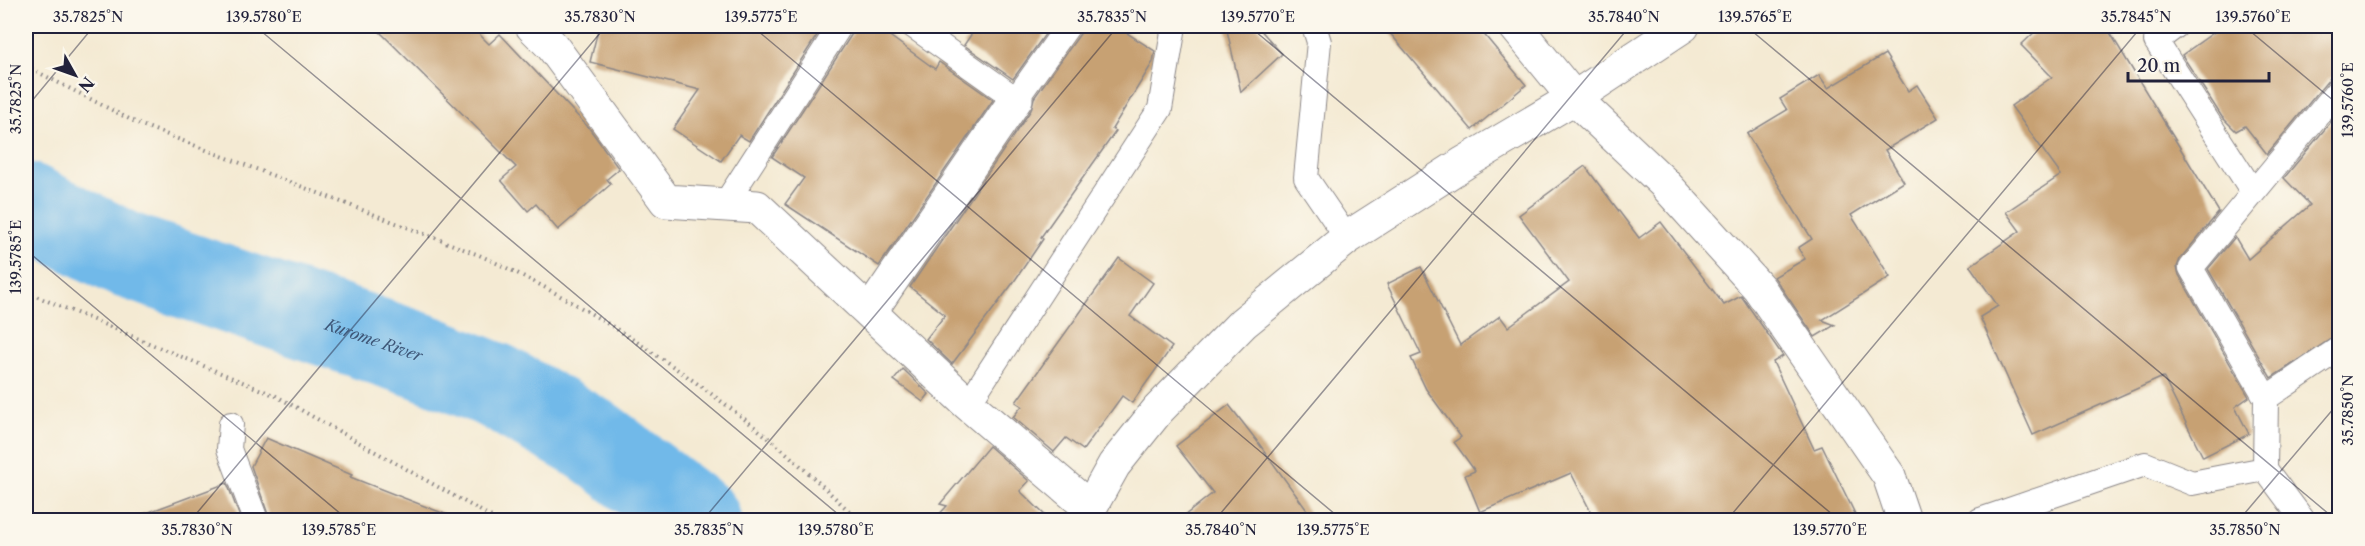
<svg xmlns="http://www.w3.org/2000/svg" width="2365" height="546" font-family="'Libre Caslon Text',serif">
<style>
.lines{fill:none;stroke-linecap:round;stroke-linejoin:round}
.river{stroke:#71b9e9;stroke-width:86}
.building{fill:#c7a173}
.lane-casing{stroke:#8b8687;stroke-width:26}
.street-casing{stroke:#8b8687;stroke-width:35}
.path{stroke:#8b8687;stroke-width:4;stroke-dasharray:1.5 4.5;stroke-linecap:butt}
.lane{stroke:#fff;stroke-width:24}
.street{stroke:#fff;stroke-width:33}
.ticks{fill:none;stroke:#22223b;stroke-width:1.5;stroke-opacity:0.45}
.labels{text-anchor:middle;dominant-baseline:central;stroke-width:4.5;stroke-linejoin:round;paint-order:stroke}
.water-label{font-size:16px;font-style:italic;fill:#3e5778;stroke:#fbf7ec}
.neatline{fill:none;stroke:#22223b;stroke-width:2}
.ticks-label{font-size:15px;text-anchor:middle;fill:#22223b}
</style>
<rect width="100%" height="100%" fill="#fbf7ec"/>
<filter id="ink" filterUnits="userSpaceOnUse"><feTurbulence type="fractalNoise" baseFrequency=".0167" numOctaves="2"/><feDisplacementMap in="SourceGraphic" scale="12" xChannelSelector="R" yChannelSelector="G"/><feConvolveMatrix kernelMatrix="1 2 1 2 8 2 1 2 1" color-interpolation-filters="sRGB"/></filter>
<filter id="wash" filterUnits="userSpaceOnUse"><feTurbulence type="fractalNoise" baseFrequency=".008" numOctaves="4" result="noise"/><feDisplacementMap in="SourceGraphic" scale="24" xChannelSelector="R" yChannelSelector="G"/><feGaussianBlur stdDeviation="1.35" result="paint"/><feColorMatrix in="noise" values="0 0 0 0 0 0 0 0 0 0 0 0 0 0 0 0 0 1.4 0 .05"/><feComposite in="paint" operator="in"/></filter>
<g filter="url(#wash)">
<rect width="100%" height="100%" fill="#f4ead3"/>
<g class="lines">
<path class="river" id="s1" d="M 26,205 L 126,255 L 424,357 L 496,386 L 595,442 L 698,520"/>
</g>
<g id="blocks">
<g class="building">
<path d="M 374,26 L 471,26 L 489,44 L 500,34 L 589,128 L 619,169 L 607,179 L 611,184 L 558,230 L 536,204 L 528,211 L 501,180 L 516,167 Z"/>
<path d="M 599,26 L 823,26 L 749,141 L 739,135 L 721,161 L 673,129 L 700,90 L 590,62 Z"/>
<path d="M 854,26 L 876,26 L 935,69 L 939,62 L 993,100 L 879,266 L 785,204 L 804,178 L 772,157 L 852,34 Z"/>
<path d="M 977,26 L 1051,26 L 1013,79 L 964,45 Z"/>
<path d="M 1082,26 L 1116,26 L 1155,51 L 1153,62 L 1112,129 L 1116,131 L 1041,237 L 1043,239 L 1013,283 L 952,364 L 926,339 L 945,315 L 910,287 L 1031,110 L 1034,98 L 1080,34 Z"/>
<path d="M 1226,26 L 1257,26 L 1282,54 L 1241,92 Z"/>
<path d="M 1384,26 L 1477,26 L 1526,85 L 1472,130 Z"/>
<path d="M 2041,26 L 2106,26 L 2219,212 L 2180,259 L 2177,267 L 2179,275 L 2249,397 L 2235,407 L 2249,434 L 2203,457 L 2163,377 L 2033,435 L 1980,317 L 1998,306 L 1970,266 L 2020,231 L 2006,212 L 2061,175 L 2011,106 L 2052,77 L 2021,45 Z"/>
<path d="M 2223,26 L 2340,26 L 2340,74 L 2329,79 L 2267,154 L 2245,126 L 2236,131 L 2222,117 L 2182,55 Z"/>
<path d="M 1885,54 L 1908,91 L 1917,85 L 1938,118 L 1885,150 L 1904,182 L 1851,215 L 1890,277 L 1822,320 L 1835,325 L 1815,337 L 1774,277 L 1805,259 L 1798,248 L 1812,239 L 1747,134 L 1787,110 L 1780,99 L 1819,75 L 1828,88 Z"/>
<path d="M 2340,111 L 2340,333 L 2271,378 L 2208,269 L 2235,237 L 2248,259 L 2310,205 L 2284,178 Z"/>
<path d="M 1585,166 L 1639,238 L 1661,222 L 1724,305 L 1741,296 L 1744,300 L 1783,356 L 1773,362 L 1814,449 L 1822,446 L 1858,520 L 1595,520 L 1571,473 L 1480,512 L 1465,475 L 1475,471 L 1454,442 L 1461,437 L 1426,389 L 1411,358 L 1421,354 L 1387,284 L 1421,267 L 1460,345 L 1500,316 L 1508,327 L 1569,282 L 1519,215 Z"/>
<path d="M 1119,258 L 1153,283 L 1130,316 L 1172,347 L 1132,403 L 1122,396 L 1083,450 L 1066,438 L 1054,452 L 1013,417 L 1022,406 L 1016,402 Z"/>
<path d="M 903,369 L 929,394 L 923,402 L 894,380 Z"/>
<path d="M 1229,405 L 1257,441 L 1314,520 L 1179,520 L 1213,493 L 1176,446 Z"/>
<path d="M 266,438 L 352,475 L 350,477 L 455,518 L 454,520 L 270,520 L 251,466 Z"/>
<path d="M 989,446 L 1029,481 L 1020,491 L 1050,520 L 934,520 L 947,506 L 940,504 Z"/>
<path d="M 227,483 L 241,520 L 137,520 L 136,517 Z"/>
</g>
</g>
</g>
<g filter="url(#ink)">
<use href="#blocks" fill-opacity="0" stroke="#8b8687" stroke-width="1.5"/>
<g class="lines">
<defs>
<g id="lane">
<path d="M 913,26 L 1016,99 L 1068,26"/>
<path d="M 1314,26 L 1319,42 L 1306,178 L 1347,238"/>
<path d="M 2176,26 L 2156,41 L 2253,192"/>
<path d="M 725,204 L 840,26"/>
<path d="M 2266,398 L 2191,268 L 2340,88"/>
<path d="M 968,404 L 1160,109 L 1174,26"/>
<path d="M 231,424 L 229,449 L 256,520"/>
<path d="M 2265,469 L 2303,520"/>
<path d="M 1980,520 L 2145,464 L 2192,483 L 2265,469 L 2266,398 L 2340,348"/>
</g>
<g id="street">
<path d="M 532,26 L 552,46 L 666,201 L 757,207 L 968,404 L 1090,508"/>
<path d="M 1683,26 L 1574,98 L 1663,182 L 1759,288 L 1889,476 L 1904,520"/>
<path d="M 870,312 L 1016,99"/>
<path d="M 1088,520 L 1090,508 L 1114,465 L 1158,410 L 1243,323 L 1347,238 L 1464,163 L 1574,98 L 1515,26"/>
</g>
</defs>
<use href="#lane" class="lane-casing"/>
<use href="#street" class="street-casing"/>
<g class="path">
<path d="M 26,66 L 139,124 L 479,255 C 581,301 674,363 761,432 C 795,459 827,491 859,520"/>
<path d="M 26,292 L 276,396 L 497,520"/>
</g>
<use href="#lane" class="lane"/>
<use href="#street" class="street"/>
</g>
</g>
<path class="ticks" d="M 255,26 L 845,520M 752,26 L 1342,520M 1249,26 L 1839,520M 1746,26 L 2336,520M 2244,26 L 2340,106M 26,108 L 94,26M 26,250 L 348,520M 191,520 L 606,26M 703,520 L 1118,26M 1215,520 L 1630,26M 1727,520 L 2142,26M 2239,520 L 2340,401"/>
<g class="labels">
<g class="water-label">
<text stroke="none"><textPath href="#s1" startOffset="374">Kurome River</textPath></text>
</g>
</g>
<rect width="2365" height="546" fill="none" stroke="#fbf7ec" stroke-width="66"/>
<g transform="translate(75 75) rotate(130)" stroke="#fbf7ec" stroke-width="4.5" paint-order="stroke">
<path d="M0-4.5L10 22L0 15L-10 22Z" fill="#22223b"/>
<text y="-9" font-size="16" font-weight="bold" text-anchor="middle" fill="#22223b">N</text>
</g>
<path d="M2128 72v9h141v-9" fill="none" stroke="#22223b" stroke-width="3"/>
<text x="2137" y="72" font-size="18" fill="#22223b" stroke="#fbf7ec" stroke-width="4.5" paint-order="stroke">20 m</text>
<rect x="33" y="33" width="2299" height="480" class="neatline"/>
<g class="ticks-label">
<text x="88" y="22">35.7825°N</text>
<text x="264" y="22">139.5780°E</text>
<text x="600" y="22">35.7830°N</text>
<text x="761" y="22">139.5775°E</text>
<text x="1112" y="22">35.7835°N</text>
<text x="1258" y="22">139.5770°E</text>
<text x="1624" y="22">35.7840°N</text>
<text x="1755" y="22">139.5765°E</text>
<text x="2136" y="22">35.7845°N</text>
<text x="2253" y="22">139.5760°E</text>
<text transform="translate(16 99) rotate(-90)" y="5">35.7825°N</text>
<text transform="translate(2348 100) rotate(-90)" y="5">139.5760°E</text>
<text transform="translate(16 257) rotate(-90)" y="5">139.5785°E</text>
<text transform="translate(2348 410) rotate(-90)" y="5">35.7850°N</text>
<text x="197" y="535">35.7830°N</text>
<text x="339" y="535">139.5785°E</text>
<text x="709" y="535">35.7835°N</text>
<text x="836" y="535">139.5780°E</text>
<text x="1221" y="535">35.7840°N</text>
<text x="1333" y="535">139.5775°E</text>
<text x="1830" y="535">139.5770°E</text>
<text x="2245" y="535">35.7850°N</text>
</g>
</svg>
